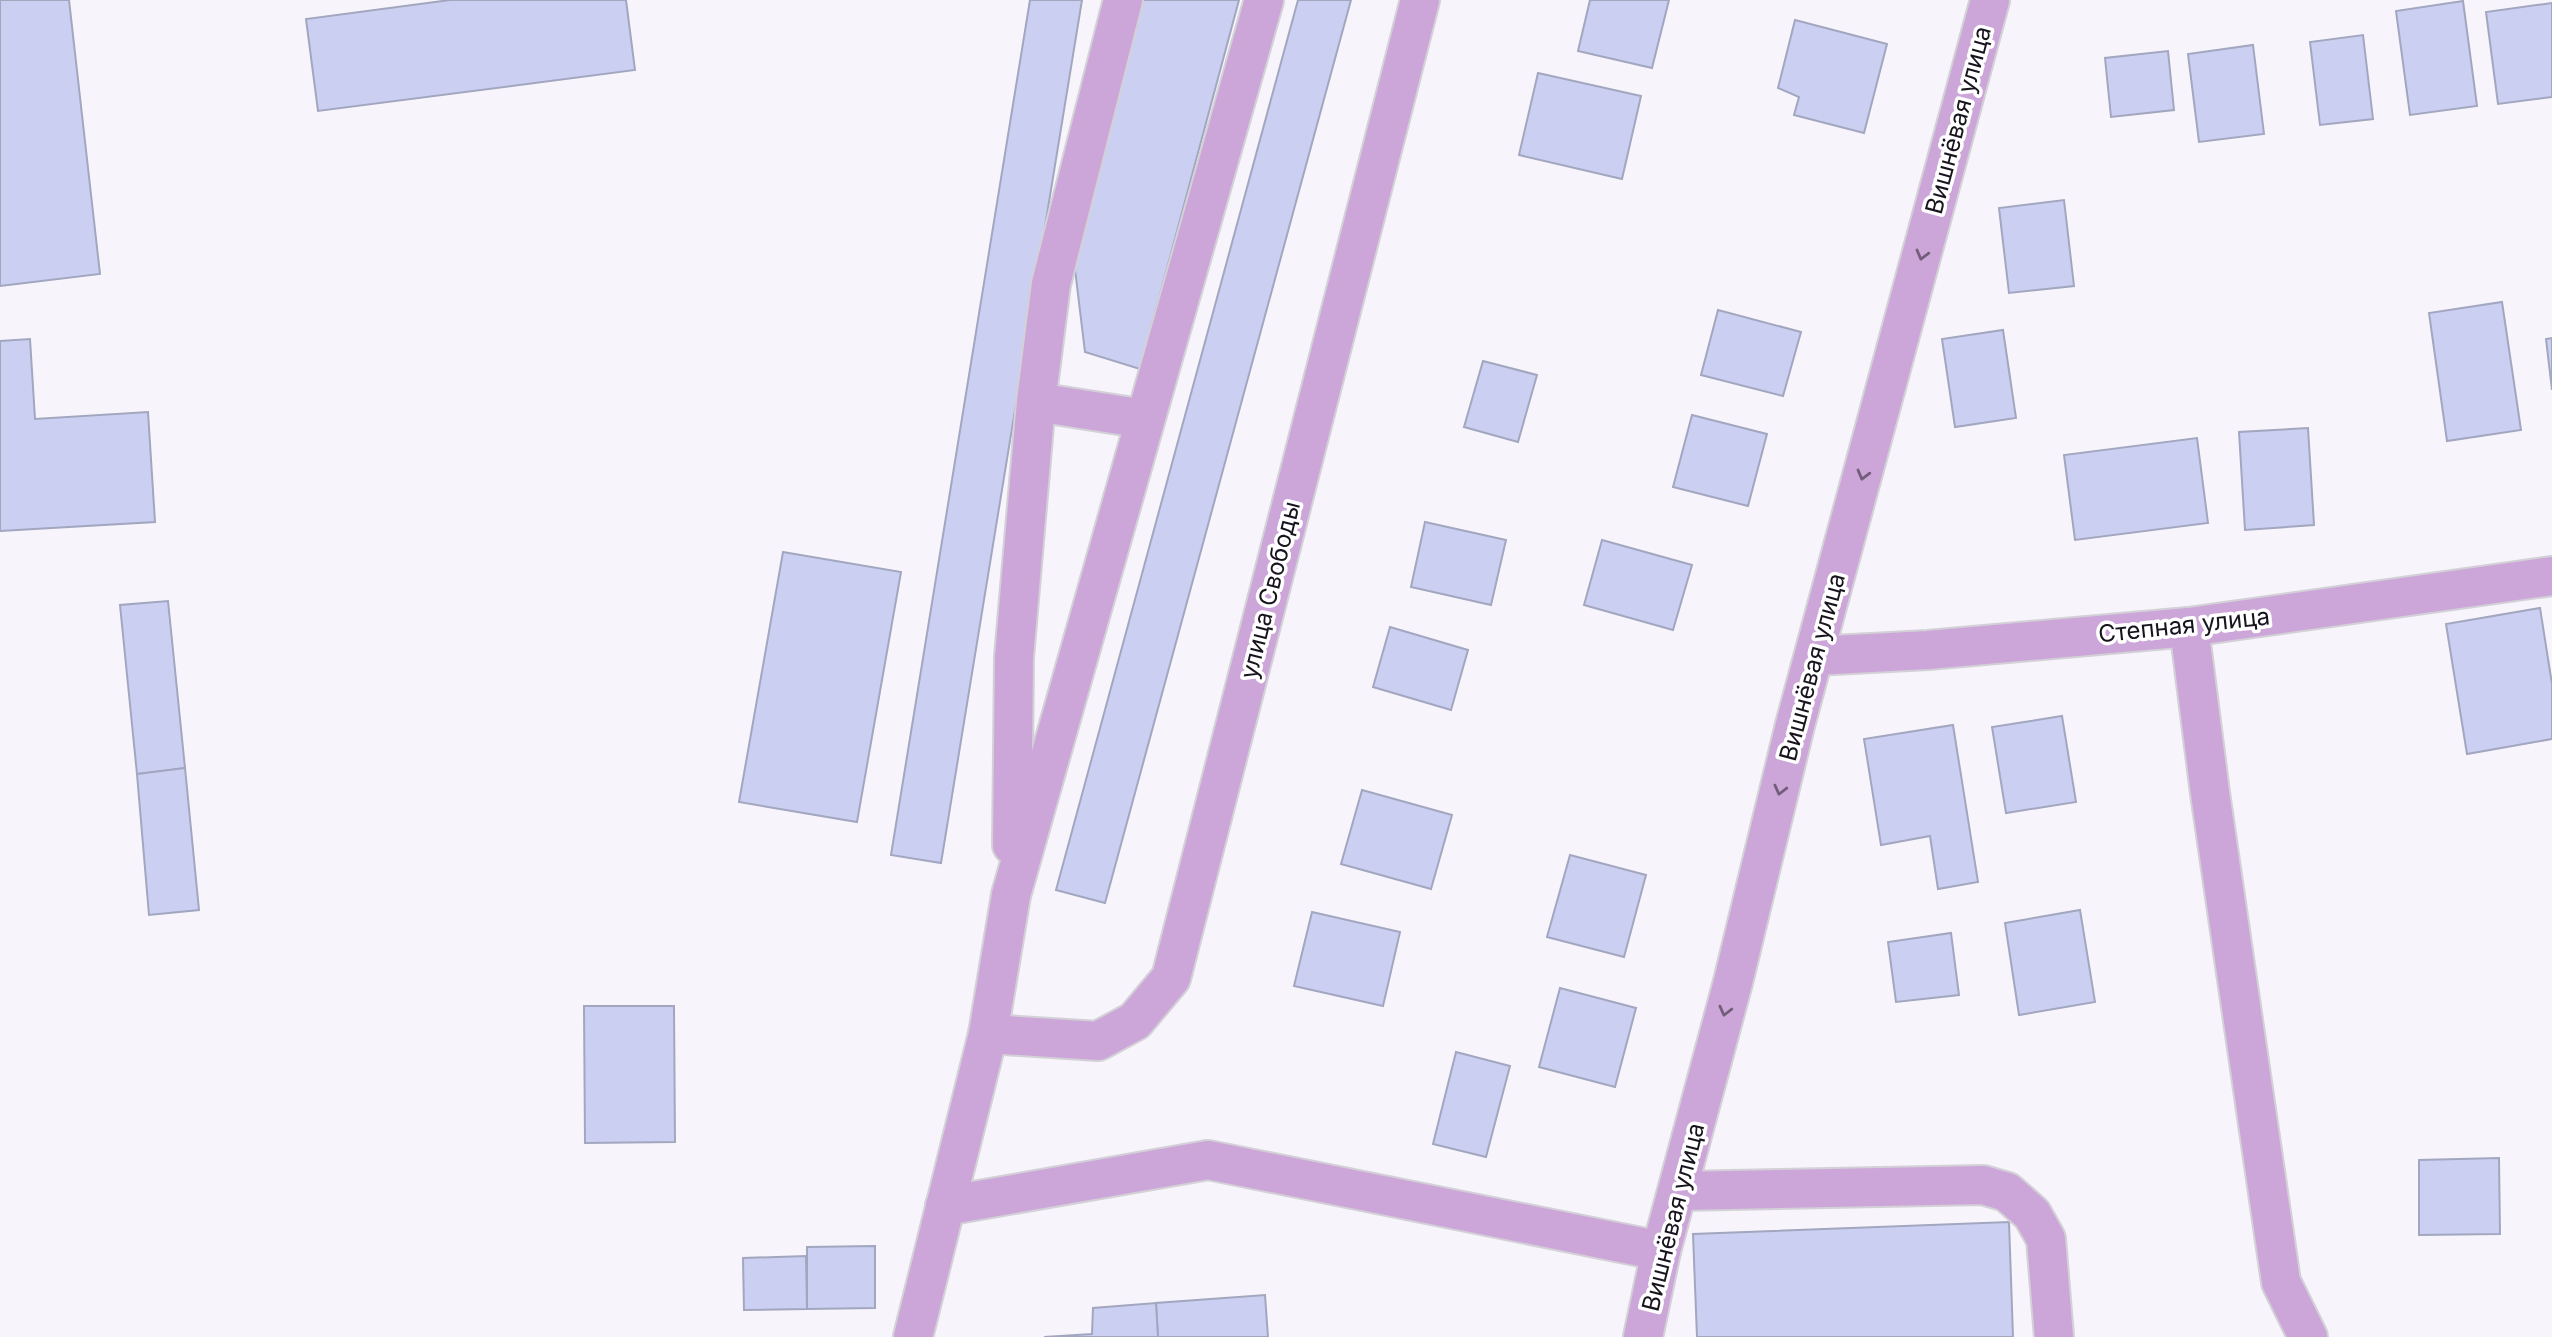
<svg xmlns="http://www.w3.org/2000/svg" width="2552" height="1337" font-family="Inter,sans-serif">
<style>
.building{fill:#cbd0f3;stroke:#a2a6bf;stroke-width:2}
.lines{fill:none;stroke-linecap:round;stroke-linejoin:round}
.minor-casing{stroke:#d3d1d7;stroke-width:42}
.minor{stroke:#cca6d8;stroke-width:38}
.oneway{stroke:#725d7a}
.labels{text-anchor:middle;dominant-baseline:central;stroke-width:7;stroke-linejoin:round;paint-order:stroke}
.street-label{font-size:24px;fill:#17141d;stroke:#fff}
</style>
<rect width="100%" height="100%" fill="#f7f5fb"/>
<g class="building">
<path d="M 0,0 L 69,0 L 100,274 L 0,286 Z"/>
<path d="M 450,0 L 626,0 L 635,70 L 318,111 L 306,19 Z"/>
<path d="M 1030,0 L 1082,0 L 941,863 L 891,855 Z"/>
<path d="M 1143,0 L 1239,0 L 1140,369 L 1085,352 L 1073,253 Z"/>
<path d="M 1298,0 L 1351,0 L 1105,903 L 1056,890 Z"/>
<path d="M 1590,0 L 1669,0 L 1652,68 L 1578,51 Z"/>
<path d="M 2463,1 L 2477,106 L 2410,115 L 2396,11 Z"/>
<path d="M 2552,3 L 2552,97 L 2498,104 L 2486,12 Z"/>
<path d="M 1795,20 L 1887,44 L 1864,133 L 1794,115 L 1799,97 L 1778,88 Z"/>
<path d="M 2363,35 L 2373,119 L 2320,125 L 2310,42 Z"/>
<path d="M 2253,45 L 2264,134 L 2199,142 L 2188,54 Z"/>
<path d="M 2168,51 L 2174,110 L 2111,117 L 2105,58 Z"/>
<path d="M 1538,73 L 1641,96 L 1622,179 L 1519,155 Z"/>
<path d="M 2064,200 L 2074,286 L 2009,293 L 1999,208 Z"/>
<path d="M 2502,302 L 2521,430 L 2447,441 L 2429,313 Z"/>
<path d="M 1718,310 L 1801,332 L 1783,396 L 1701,375 Z"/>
<path d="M 2003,330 L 2016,418 L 1955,427 L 1942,339 Z"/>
<path d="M 2552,338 L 2552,390 L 2546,339 Z"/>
<path d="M 30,339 L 35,419 L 148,412 L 155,522 L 0,531 L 0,341 Z"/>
<path d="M 1483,361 L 1537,375 L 1518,442 L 1464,427 Z"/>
<path d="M 1692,415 L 1767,434 L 1748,506 L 1673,487 Z"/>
<path d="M 2308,428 L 2314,525 L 2245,530 L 2239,432 Z"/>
<path d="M 2197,438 L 2208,523 L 2075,540 L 2064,455 Z"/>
<path d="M 1425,522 L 1506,540 L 1491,605 L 1411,587 Z"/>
<path d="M 1602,540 L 1692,565 L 1673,630 L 1584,605 Z"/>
<path d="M 783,552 L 901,572 L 857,822 L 739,802 Z"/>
<path d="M 168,601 L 185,768 L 137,774 L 120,605 Z"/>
<path d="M 2540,608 L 2552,684 L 2552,739 L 2467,754 L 2446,624 Z"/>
<path d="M 1390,627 L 1468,650 L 1451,710 L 1373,687 Z"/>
<path d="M 2062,716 L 2076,802 L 2006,813 L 1992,727 Z"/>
<path d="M 1953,725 L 1978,882 L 1938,889 L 1930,836 L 1881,845 L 1864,739 Z"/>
<path d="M 185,768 L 199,910 L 149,915 L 137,774 Z"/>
<path d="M 1362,790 L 1452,815 L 1431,889 L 1341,864 Z"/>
<path d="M 1570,855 L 1646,875 L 1624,957 L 1547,937 Z"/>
<path d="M 2080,910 L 2095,1002 L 2019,1015 L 2005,923 Z"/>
<path d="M 1312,912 L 1400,932 L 1383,1006 L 1294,986 Z"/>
<path d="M 1951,933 L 1959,995 L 1896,1002 L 1888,942 Z"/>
<path d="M 1560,988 L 1636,1008 L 1615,1087 L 1539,1067 Z"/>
<path d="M 584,1006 L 674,1006 L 675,1142 L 585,1143 Z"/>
<path d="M 1456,1052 L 1510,1066 L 1486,1157 L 1433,1144 Z"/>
<path d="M 2499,1158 L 2500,1234 L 2419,1235 L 2419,1160 Z"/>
<path d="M 2009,1222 L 2013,1337 L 1697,1337 L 1693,1234 Z"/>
<path d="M 875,1246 L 875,1308 L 807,1309 L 807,1247 Z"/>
<path d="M 806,1256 L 807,1309 L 744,1310 L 743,1258 Z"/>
<path d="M 1265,1295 L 1268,1337 L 1158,1337 L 1156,1303 Z"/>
<path d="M 1156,1303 L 1158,1337 L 1044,1337 L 1092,1334 L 1093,1308 Z"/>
</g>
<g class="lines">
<defs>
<g id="minor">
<path d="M 1036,402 L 1145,419"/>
<path d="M 2189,627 L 2210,793 L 2281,1282 L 2308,1337"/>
<path d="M 1814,656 L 1928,650 L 2189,627 L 2552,576"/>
<path d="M 1012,845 L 1014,657 L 1036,402 L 1051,284 L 1123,0"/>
<path d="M 988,1034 L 1098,1041 L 1135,1021 L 1171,978 L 1420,0"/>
<path d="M 1679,1191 L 1983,1185 L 2007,1192 L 2032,1214 L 2046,1239 L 2054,1337"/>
<path d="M 945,1206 L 1208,1160 L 1661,1251"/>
<path d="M 913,1337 L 988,1034 L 1011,895 L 1264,0"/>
<path d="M 1643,1337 L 1661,1251 L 1733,982 L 1795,725 L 1990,0"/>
</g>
</defs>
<use href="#minor" class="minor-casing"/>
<use href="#minor" class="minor"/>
</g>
<defs><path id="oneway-chevron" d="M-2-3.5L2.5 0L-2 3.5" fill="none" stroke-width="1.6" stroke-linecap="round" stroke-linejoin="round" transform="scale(1.75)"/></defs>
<g class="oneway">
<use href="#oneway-chevron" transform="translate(1922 255) rotate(105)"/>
<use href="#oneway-chevron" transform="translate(1863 475) rotate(105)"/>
<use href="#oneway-chevron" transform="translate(1780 790) rotate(104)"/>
<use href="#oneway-chevron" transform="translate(1725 1011) rotate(104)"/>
</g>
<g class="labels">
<g class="street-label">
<text transform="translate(1958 120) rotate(-75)">Вишнёвая улица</text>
<text transform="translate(1270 590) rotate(-76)">улица Свободы</text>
<text transform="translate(2184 625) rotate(-6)">Степная улица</text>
<text transform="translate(1812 667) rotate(-75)">Вишнёвая улица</text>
<text transform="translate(1673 1217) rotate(-76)">Вишнёвая улица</text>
</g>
</g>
</svg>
